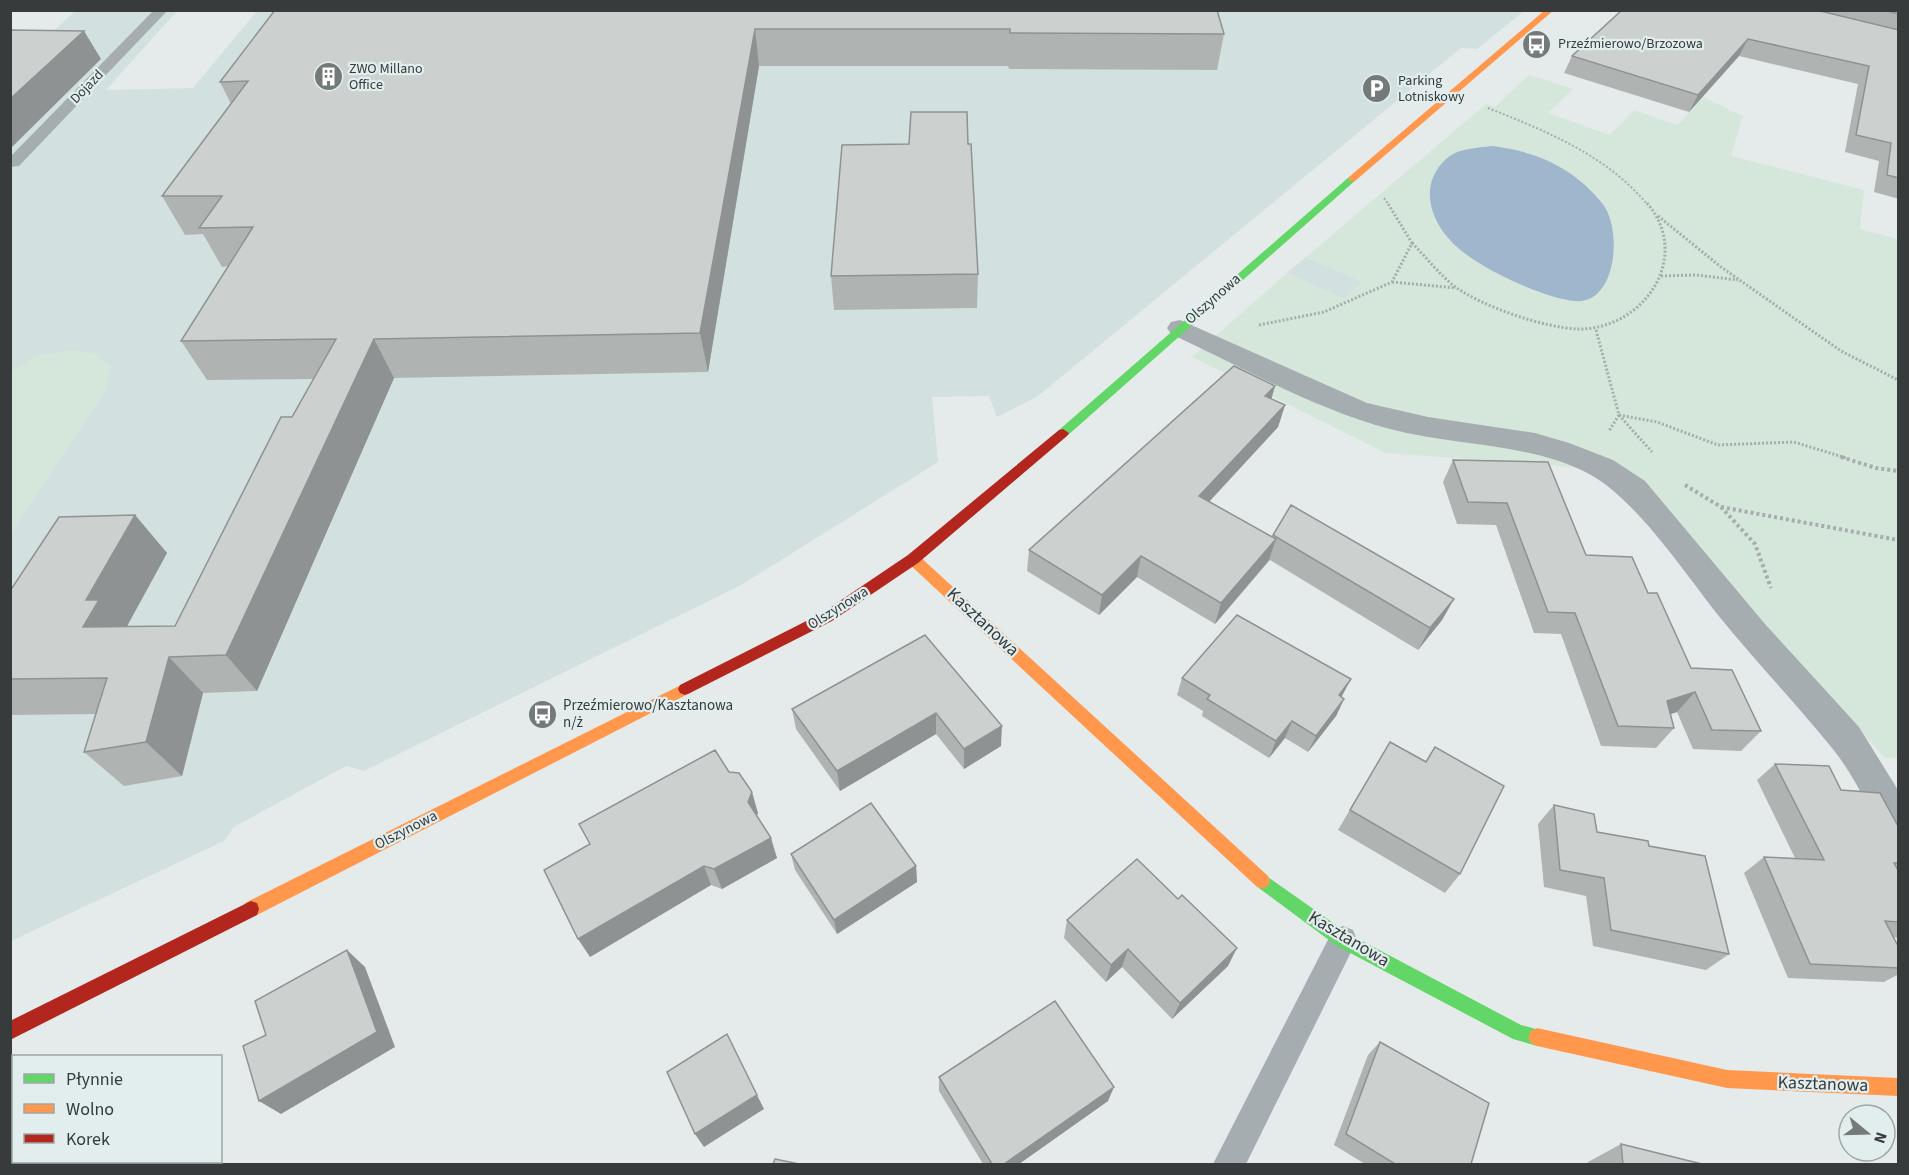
<svg xmlns="http://www.w3.org/2000/svg" width="1909" height="1175" font-family="'Source Sans 3',sans-serif">
<style>
.built{fill:#d3e0e0}
.green{fill:#d5e7da}
.water{fill:#a0b6cc}
.lines{fill:none;stroke-linecap:round;stroke-linejoin:round}
.path-far2{stroke:#a7acae;stroke-width:2;stroke-dasharray:2 2;stroke-linecap:butt}
.path-far1{stroke:#a7acae;stroke-width:3;stroke-dasharray:2 2;stroke-linecap:butt}
.path{stroke:#a7acae;stroke-width:4;stroke-dasharray:3 3;stroke-linecap:butt}
.lane{fill:#a6adb0;fill-rule:evenodd}
.street{fill:#a6adb0;fill-rule:evenodd}
.fast{fill:#63d668;fill-rule:evenodd}
.slow{fill:#ff974d;fill-rule:evenodd}
.jam{fill:#b3261e;fill-rule:evenodd}
.wall{fill:#afb4b3}
.shaded-wall{fill:#8f9292}
.building{fill:#ccd1d0;stroke:#8f9292;stroke-width:1.5}
.labels{text-anchor:middle;dominant-baseline:central;stroke-width:4.5;stroke-linejoin:round;paint-order:stroke}
.far-poi-label{font-size:14px;fill:#373b3c;stroke:#e2eeee;text-anchor:start}
.far-street-label{font-size:14px;fill:#373b3c;stroke:#e2eeee}
.street-label{font-size:15px;fill:#373b3c;stroke:#e2eeee}
.poi-label{font-size:15px;fill:#373b3c;stroke:#e2eeee;text-anchor:start}
.near-street-label{font-size:18px;fill:#373b3c;stroke:#e2eeee}
</style>
<rect width="100%" height="100%" fill="#e5ebeb"/>
<g class="built">
<path d="M 76,10 L 177,11 L 106,90 L 193,88 L 257,11 L 1524,11 L 1477,49 L 1461,48 L 1038,396 L 997,417 L 989,396 L 932,397 L 938,462 L 741,585 L 364,771 L 346,766 L 234,827 L 224,841 L 11,941 L 10,71 Z"/>
<path d="M 1306,257 L 1363,282 L 1344,299 L 1287,273 Z"/>
</g>
<g class="green">
<path d="M 1529,75 L 1573,89 L 1548,113 L 1610,135 L 1634,110 L 1678,125 L 1703,97 L 1743,116 L 1731,156 L 1864,190 L 1860,229 L 1898,239 L 1898,758 L 1885,758 L 1625,471 L 1386,453 L 1192,357 L 1287,273 L 1344,299 L 1362,282 L 1306,257 L 1486,104 L 1495,107 Z"/>
<path d="M 73,350 L 94,353 L 111,367 L 105,392 L 11,534 L 11,371 L 36,356 Z"/>
</g>
<path class="water" d="M 1492,146 C 1536,151 1574,168 1602,203 C 1623,228 1617,305 1575,301 C 1542,298 1471,265 1450,240 C 1429,217 1420,184 1445,160 C 1457,148 1477,148 1492,146 Z"/>
<g class="lines">
<g class="path-far2">
<path d="M 1488,108 C 1546,131 1606,155 1647,204"/>
<path d="M 1384,198 L 1388,204"/>
</g>
<g class="path-far1">
<path d="M 1658,216 L 1721,267 L 1841,351 L 1898,380"/>
<path d="M 1412,243 C 1426,257 1438,273 1454,286 C 1481,306 1544,328 1578,329 C 1644,330 1694,256 1646,202"/>
<path d="M 1661,276 L 1696,275 L 1738,280"/>
<path d="M 1392,282 L 1456,288"/>
<path d="M 1259,325 L 1324,312 L 1392,282 L 1412,243 L 1387,202"/>
<path d="M 1596,330 L 1619,415 L 1609,431"/>
<path d="M 1619,415 L 1657,422 L 1718,445 L 1794,442 L 1846,458"/>
<path d="M 1619,415 L 1652,452"/>
</g>
<g class="path">
<path d="M 1841,457 L 1876,468 L 1898,471"/>
<path d="M 1685,485 L 1721,507 L 1755,544 L 1771,588"/>
<path d="M 1721,507 L 1898,540"/>
</g>
<g class="lane">
<path d="M 154,10 L 168,10 L 19,166 L 10,167 L 10,157 Z"/>
<path d="M 1343,926 L 1353,930 L 1357,940 L 1246,1164 L 1213,1164 L 1333,930 Z"/>
</g>
<path class="street" d="M 1180,320 L 1367,403 L 1428,417 L 1535,433 L 1569,443 L 1613,460 L 1645,481 L 1765,624 L 1859,727 L 1898,790 L 1898,844 L 1884,839 C 1869,808 1854,775 1832,748 C 1795,702 1754,660 1718,615 C 1684,572 1637,501 1591,475 C 1530,442 1457,447 1390,429 C 1314,409 1242,367 1171,334 L 1167,328 L 1171,322 Z"/>
<g class="fast">
<path d="M 1349,177 L 1357,179 L 1067,436 L 1059,436 L 1057,433 L 1059,430 Z"/>
<path d="M 1262,873 L 1349,934 L 1521,1025 L 1543,1031 L 1546,1037 L 1543,1043 L 1537,1046 L 1513,1039 L 1337,946 L 1256,886 L 1254,881 L 1256,876 Z"/>
</g>
<g class="slow">
<path d="M 1545,10 L 1554,10 L 1355,181 L 1349,181 L 1349,177 Z"/>
<path d="M 913,554 L 918,555 L 1268,876 L 1270,881 L 1268,886 L 1262,889 L 1256,886 L 908,563 L 906,559 Z"/>
<path d="M 685,683 L 690,685 L 692,689 L 690,693 L 257,915 L 251,917 L 245,915 L 243,909 L 245,903 Z"/>
<path d="M 1537,1028 L 1727,1070 L 1898,1078 L 1898,1096 L 1727,1088 L 1537,1046 L 1531,1043 L 1528,1037 L 1531,1031 Z"/>
</g>
<g class="jam">
<path d="M 1063,429 L 1069,433 L 1067,436 L 918,563 L 832,621 L 690,693 L 685,695 L 680,693 L 678,689 L 680,685 L 822,613 L 908,555 L 1059,430 Z"/>
<path d="M 251,901 L 257,903 L 259,909 L 257,915 L 10,1040 L 10,1021 Z"/>
</g>
</g>
<g class="wall">
<path d="M 275,10 L 1224,34 L 1217,70 L 1009,69 L 1008,66 L 759,66 L 708,372 L 394,378 L 257,691 L 203,693 L 182,776 L 124,786 L 84,752 L 96,714 L 10,715 L 10,591 L 135,515 L 167,553 L 127,626 L 175,626 L 313,379 L 207,380 L 181,341 L 229,266 L 222,267 L 203,234 L 185,235 L 162,196 L 231,104 L 220,82 Z"/>
<path d="M 1622,10 L 1899,10 L 1899,199 L 1874,192 L 1879,161 L 1845,152 L 1858,84 L 1739,56 L 1689,112 L 1564,73 L 1572,56 Z"/>
<path d="M 968,144 L 978,274 L 977,308 L 834,310 L 831,276 Z"/>
<path d="M 1271,399 L 1285,405 L 1278,427 L 1209,502 L 1272,537 L 1273,535 L 1454,599 L 1442,620 L 1418,650 L 1270,560 L 1215,624 L 1137,577 L 1099,615 L 1027,571 L 1029,550 Z"/>
<path d="M 1453,460 L 1586,555 L 1648,593 L 1691,668 L 1761,731 L 1741,751 L 1693,749 L 1677,712 L 1670,714 L 1674,728 L 1656,748 L 1601,746 L 1561,634 L 1534,633 L 1496,525 L 1457,524 L 1443,482 Z"/>
<path d="M 925,635 L 1001,746 L 964,769 L 936,734 L 840,791 L 796,729 L 792,709 Z"/>
<path d="M 1182,678 L 1342,697 L 1344,699 L 1336,716 L 1308,752 L 1285,738 L 1269,758 L 1202,716 L 1203,711 L 1177,695 Z"/>
<path d="M 1390,742 L 1426,761 L 1435,747 L 1460,874 L 1445,893 L 1338,830 Z"/>
<path d="M 1775,764 L 1841,790 L 1899,828 L 1899,938 L 1893,937 L 1899,948 L 1899,974 L 1884,982 L 1788,978 L 1744,873 L 1764,857 L 1795,858 L 1757,780 Z"/>
<path d="M 729,772 L 758,813 L 757,815 L 777,858 L 722,889 L 711,885 L 590,957 Z"/>
<path d="M 1554,805 L 1597,832 L 1649,846 L 1729,954 L 1706,970 L 1593,946 L 1586,896 L 1544,887 L 1538,824 Z"/>
<path d="M 791,854 L 916,866 L 917,882 L 837,934 L 795,870 Z"/>
<path d="M 1178,899 L 1228,966 L 1172,1019 L 1122,967 L 1106,982 L 1064,938 L 1067,920 Z"/>
<path d="M 1380,1042 L 1471,1164 L 1365,1164 L 1334,1145 L 1368,1055 Z"/>
<path d="M 939,1077 L 1108,1101 L 1019,1164 L 983,1164 L 939,1091 Z"/>
<path d="M 1621,1144 L 1702,1164 L 1588,1164 L 1588,1162 Z"/>
</g>
<g class="shaded-wall">
<path d="M 755,29 L 759,66 L 708,372 L 700,333 Z"/>
<path d="M 84,31 L 101,59 L 11,148 L 10,99 Z"/>
<path d="M 1748,39 L 1739,56 L 1689,112 L 1698,95 Z"/>
<path d="M 374,339 L 394,378 L 257,691 L 226,655 Z"/>
<path d="M 1275,386 L 1269,408 L 1265,396 Z"/>
<path d="M 1285,405 L 1278,427 L 1194,518 L 1199,496 Z"/>
<path d="M 135,515 L 167,553 L 126,628 L 83,627 L 86,600 Z"/>
<path d="M 1276,539 L 1269,560 L 1215,624 L 1221,603 Z"/>
<path d="M 1141,556 L 1137,577 L 1099,615 L 1102,595 Z"/>
<path d="M 1454,599 L 1442,620 L 1418,650 L 1430,628 Z"/>
<path d="M 169,657 L 203,693 L 182,776 L 146,742 Z"/>
<path d="M 1351,679 L 1342,696 L 1331,712 L 1339,695 Z"/>
<path d="M 1695,692 L 1677,712 L 1650,721 L 1667,701 Z"/>
<path d="M 1344,699 L 1336,716 L 1308,752 L 1316,736 Z"/>
<path d="M 936,713 L 936,734 L 840,791 L 837,771 Z"/>
<path d="M 1292,721 L 1285,738 L 1269,758 L 1276,741 Z"/>
<path d="M 1002,726 L 1001,746 L 964,769 L 964,749 Z"/>
<path d="M 752,792 L 758,813 L 754,822 L 748,802 Z"/>
<path d="M 771,838 L 777,858 L 722,889 L 714,869 Z"/>
<path d="M 704,866 L 711,885 L 590,957 L 578,939 Z"/>
<path d="M 916,866 L 917,882 L 837,934 L 834,920 Z"/>
<path d="M 1237,948 L 1228,966 L 1172,1019 L 1180,1003 Z"/>
<path d="M 1128,949 L 1122,967 L 1106,982 L 1111,965 Z"/>
<path d="M 347,950 L 365,967 L 395,1047 L 281,1114 L 259,1101 Z"/>
<path d="M 1114,1087 L 1108,1101 L 1019,1164 L 1004,1164 Z"/>
<path d="M 757,1095 L 764,1109 L 704,1147 L 695,1134 Z"/>
<rect x="155" y="1161" width="26" height="3"/>
</g>
<g class="building">
<path d="M 275,10 L 1217,10 L 1224,34 L 1010,33 L 1010,29 L 755,29 L 700,333 L 374,339 L 226,655 L 169,657 L 146,742 L 84,752 L 107,678 L 10,679 L 10,591 L 59,517 L 135,515 L 86,600 L 99,600 L 83,627 L 175,626 L 281,417 L 292,417 L 336,339 L 181,341 L 253,227 L 199,228 L 222,196 L 162,196 L 248,81 L 220,82 Z"/>
<path d="M 1622,10 L 1816,10 L 1899,30 L 1899,178 L 1887,175 L 1891,143 L 1856,135 L 1869,66 L 1748,39 L 1698,95 L 1572,56 Z"/>
<path d="M 1884,10 L 1899,10 L 1899,14 Z"/>
<path d="M 10,30 L 84,31 L 10,99 Z"/>
<path d="M 911,112 L 967,112 L 968,144 L 971,144 L 978,274 L 831,276 L 842,145 L 909,144 Z"/>
<path d="M 1234,366 L 1275,386 L 1265,396 L 1285,405 L 1199,496 L 1276,539 L 1221,603 L 1141,556 L 1102,595 L 1029,550 Z"/>
<path d="M 1453,460 L 1548,462 L 1586,555 L 1632,557 L 1648,593 L 1657,593 L 1691,668 L 1732,670 L 1761,731 L 1712,730 L 1695,692 L 1667,701 L 1674,728 L 1618,726 L 1575,613 L 1548,612 L 1507,503 L 1468,502 Z"/>
<path d="M 1291,505 L 1454,599 L 1430,628 L 1273,535 Z"/>
<path d="M 1237,615 L 1351,679 L 1339,695 L 1344,699 L 1316,736 L 1292,721 L 1276,741 L 1207,699 L 1210,695 L 1182,678 Z"/>
<path d="M 925,635 L 1002,726 L 964,749 L 936,713 L 837,771 L 792,709 Z"/>
<path d="M 1390,742 L 1426,762 L 1435,747 L 1504,786 L 1460,874 L 1350,810 Z"/>
<path d="M 715,750 L 729,772 L 739,773 L 752,792 L 748,802 L 771,838 L 714,869 L 704,866 L 578,939 L 544,870 L 590,844 L 579,824 Z"/>
<path d="M 1775,764 L 1829,766 L 1841,790 L 1880,793 L 1899,828 L 1899,863 L 1894,863 L 1899,872 L 1899,922 L 1885,921 L 1899,948 L 1899,968 L 1810,964 L 1764,857 L 1824,860 Z"/>
<path d="M 871,803 L 916,866 L 834,920 L 791,854 Z"/>
<path d="M 1554,805 L 1594,814 L 1597,832 L 1648,841 L 1649,846 L 1705,856 L 1729,954 L 1611,930 L 1604,878 L 1560,870 Z"/>
<path d="M 1137,859 L 1178,899 L 1182,895 L 1237,948 L 1180,1003 L 1128,949 L 1111,965 L 1067,920 Z"/>
<path d="M 347,950 L 377,1032 L 259,1101 L 243,1046 L 266,1035 L 255,1001 Z"/>
<path d="M 1055,1001 L 1114,1087 L 1004,1164 L 992,1164 L 939,1077 Z"/>
<path d="M 727,1034 L 757,1095 L 695,1134 L 667,1072 Z"/>
<path d="M 1380,1042 L 1489,1103 L 1471,1164 L 1395,1164 L 1346,1134 Z"/>
<path d="M 14,1119 L 14,1161 L 155,1161 L 155,1164 L 10,1164 L 10,1121 Z"/>
<path d="M 1621,1144 L 1702,1164 L 1623,1164 Z"/>
<path d="M 775,1159 L 799,1164 L 773,1164 Z"/>
</g>
<defs>
<symbol id="bus-disc" viewBox="-11 -11 22 22"><circle r="9.5" fill="#747979" stroke="#e2eeee"/><path d="M-5-6H5V4H4V6H2V4H-2V6H-4V4H-5ZM-3.5-4V0h7V-4ZM-3.5 1.2v1.5H-2V1.2ZM2 1.2v1.5H3.5V1.2Z" fill="#fff"/></symbol>
<symbol id="building-disc" viewBox="-11 -11 22 22"><circle r="9.5" fill="#747979" stroke="#e2eeee"/><path d="M-4-6H4V6H1V3H-1V6H-4ZM-2.5-4.3h1.7v1.8h-1.7ZM.8-4.3h1.7v1.8H.8ZM-2.5-1h1.7V.8h-1.7ZM.8-1h1.7V.8H.8Z" fill="#fff"/></symbol>
<symbol id="parking-disc" viewBox="-11 -11 22 22"><circle r="9.5" fill="#747979" stroke="#e2eeee"/><path d="M-3.5-5.5H1a3.5 3.5 0 0 1 0 7H-1V5.5H-3.5ZM-1-3.4V-.6H.8a1.4 1.4 0 0 0 0-2.8Z" fill="#fff"/></symbol>
</defs>
<g fill-rule="evenodd">
<use href="#bus-disc" x="1520" y="28" width="33" height="33"/>
<use href="#building-disc" x="312" y="60" width="33" height="33"/>
<use href="#parking-disc" x="1360" y="72" width="33" height="33"/>
<use href="#bus-disc" x="526" y="698" width="33" height="33"/>
</g>
<g class="labels">
<g class="far-poi-label">
<text x="1558" y="44">Przeźmierowo/Brzozowa</text>
<text x="349" y="69">ZWO Millano<tspan x="349" dy="16">Office</tspan></text>
<text x="1398" y="81">Parking<tspan x="1398" dy="16">Lotniskowy</tspan></text>
</g>
<g class="far-street-label">
<text transform="translate(87 87) rotate(-46)">Dojazd</text>
</g>
<g class="street-label">
<text transform="translate(1213 299) rotate(-41)">Olszynowa</text>
<text transform="translate(838 608) rotate(-32)">Olszynowa</text>
<text transform="translate(406 830) rotate(-27)">Olszynowa</text>
</g>
<g class="poi-label">
<text x="563" y="705">Przeźmierowo/Kasztanowa<tspan x="563" dy="17">n/ż</tspan></text>
</g>
<g class="near-street-label">
<text transform="translate(983 622) rotate(43)">Kasztanowa</text>
<text transform="translate(1349 939) rotate(31)">Kasztanowa</text>
<text transform="translate(1823 1084) rotate(2)">Kasztanowa</text>
</g>
</g>
<rect width="1909" height="1175" fill="none" stroke="#373b3c" stroke-width="24"/>
<rect x="12" y="1055" width="210" height="108" fill="#e2eeee" stroke="#9ea6a7" stroke-width="1.5"/>
<rect x="24" y="1074" width="30" height="9" fill="#63d668" stroke="#9ea6a7" stroke-width="1.5"/>
<text x="66" y="1085" font-size="18" fill="#373b3c">Płynnie</text>
<rect x="24" y="1104" width="30" height="9" fill="#ff974d" stroke="#9ea6a7" stroke-width="1.5"/>
<text x="66" y="1115" font-size="18" fill="#373b3c">Wolno</text>
<rect x="24" y="1134" width="30" height="9" fill="#b3261e" stroke="#9ea6a7" stroke-width="1.5"/>
<text x="66" y="1145" font-size="18" fill="#373b3c">Korek</text>
<g transform="translate(1867 1133) rotate(109)"><circle r="28" fill="#e2eeee" stroke="#9ea6a7" stroke-width="1.5"/>
<path d="M0-4.5L10 22L0 15L-10 22Z" fill="#747979"/>
<text y="-9" font-size="16" font-weight="bold" text-anchor="middle" fill="#373b3c">N</text>
</g>
</svg>
